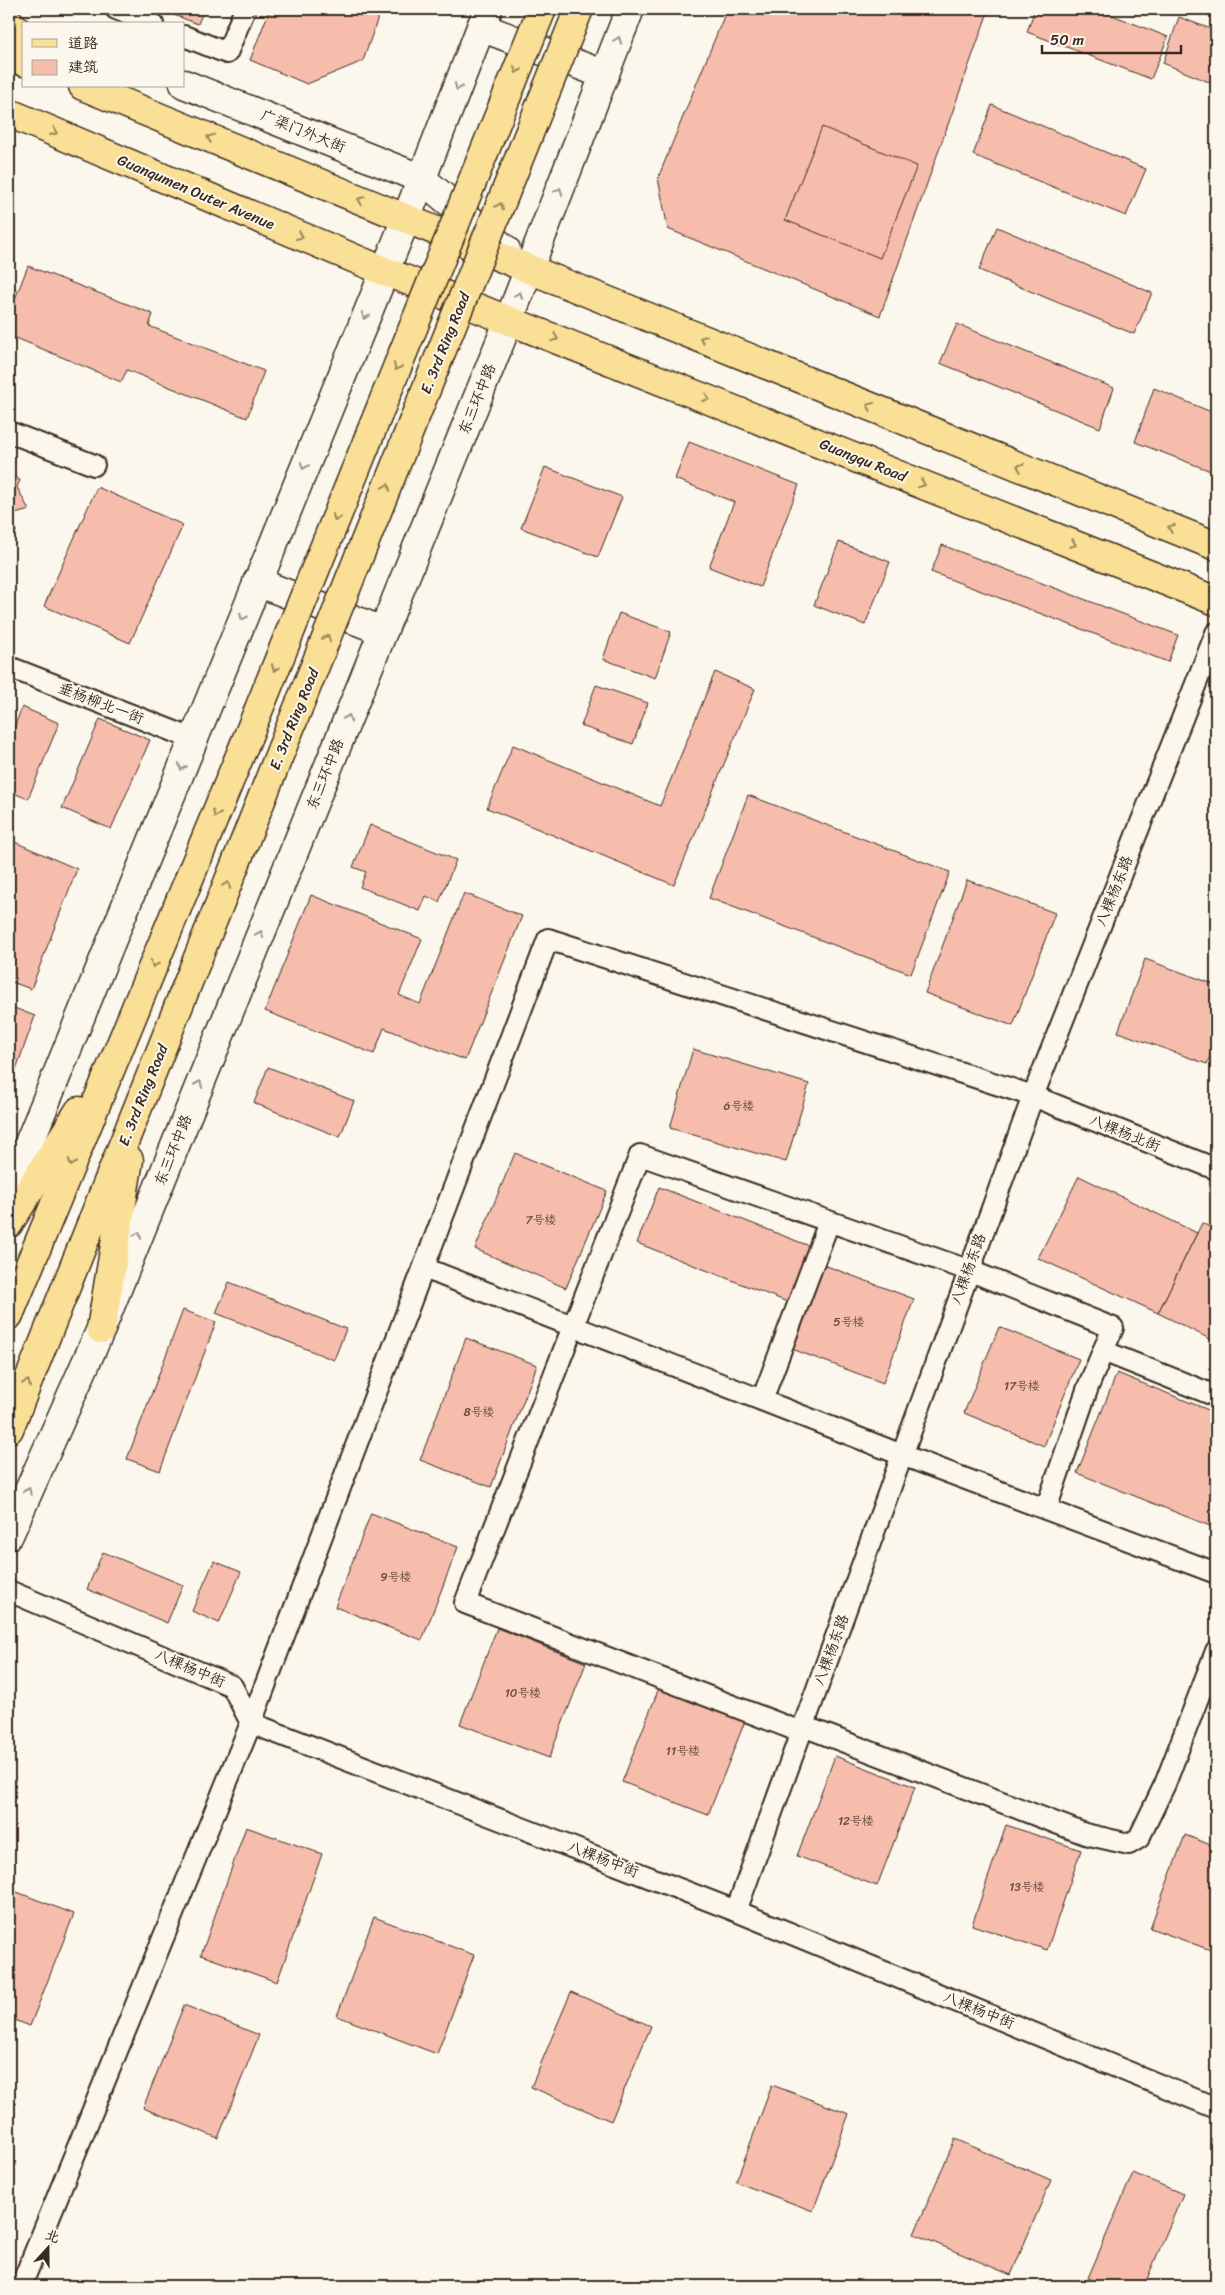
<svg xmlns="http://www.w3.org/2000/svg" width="1225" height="2295" font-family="Sriracha,'LXGW WenKai TC',sans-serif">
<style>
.building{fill:#f6bdad;stroke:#3b2a1e}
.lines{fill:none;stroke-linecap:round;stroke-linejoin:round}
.street-casing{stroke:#3b2a1e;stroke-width:24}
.secondary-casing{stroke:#3b2a1e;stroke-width:31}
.primary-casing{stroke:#3b2a1e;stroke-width:31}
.highway-casing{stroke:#3b2a1e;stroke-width:31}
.street{stroke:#fbf7ec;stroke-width:20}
.secondary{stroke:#fbf7ec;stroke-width:28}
.primary{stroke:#fadf96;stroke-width:28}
.highway{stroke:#fadf96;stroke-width:28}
.highway-bridge-casing{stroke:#3b2a1e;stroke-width:31;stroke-linecap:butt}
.highway-bridge{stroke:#fadf96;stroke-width:28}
.oneway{stroke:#9b9085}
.oneway2{stroke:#9a845a}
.labels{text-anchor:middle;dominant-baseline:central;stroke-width:4;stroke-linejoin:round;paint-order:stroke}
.number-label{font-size:12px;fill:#6a4f42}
.street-label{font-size:15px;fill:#3b2a1e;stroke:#fbf7ec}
</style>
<rect width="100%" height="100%" fill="#fbf7ec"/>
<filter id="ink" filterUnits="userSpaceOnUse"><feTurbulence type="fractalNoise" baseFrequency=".02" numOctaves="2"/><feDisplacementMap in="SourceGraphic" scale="10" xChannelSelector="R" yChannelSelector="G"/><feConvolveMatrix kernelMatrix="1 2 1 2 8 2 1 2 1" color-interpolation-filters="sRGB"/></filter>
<g filter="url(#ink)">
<g class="building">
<path d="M 158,9 L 204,9 L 198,24 Z"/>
<path d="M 270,9 L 381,9 L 363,61 L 307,84 L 250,60 Z"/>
<path d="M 727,9 L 989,9 L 880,316 L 668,229 L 658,178 Z"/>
<path d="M 1035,9 L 1097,9 L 1168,37 L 1151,79 L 1027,32 Z"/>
<path d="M 1179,17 L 1216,31 L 1216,85 L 1163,63 Z"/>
<path d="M 992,105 L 1146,169 L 1126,216 L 973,155 Z"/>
<path d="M 822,127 L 917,166 L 880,258 L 785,220 Z"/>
<path d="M 997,227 L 1152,293 L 1134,334 L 979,270 Z"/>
<path d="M 28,266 L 153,314 L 149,326 L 264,371 L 247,418 L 127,370 L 121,382 L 9,335 L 9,314 Z"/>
<path d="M 957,324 L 1114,388 L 1100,428 L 940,363 Z"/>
<path d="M 1154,388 L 1216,414 L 1216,473 L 1135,442 Z"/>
<path d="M 689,442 L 799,485 L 760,587 L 709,567 L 734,502 L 675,479 Z"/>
<path d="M 545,467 L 622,497 L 598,557 L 521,528 Z"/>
<path d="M 12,476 L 20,480 L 17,487 L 29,510 L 12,515 L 16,532 L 9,536 L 9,478 Z"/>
<path d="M 97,487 L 183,525 L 130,643 L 44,606 Z"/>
<path d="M 839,542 L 890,562 L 865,625 L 814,605 Z"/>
<path d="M 942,545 L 1178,635 L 1168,662 L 931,572 Z"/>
<path d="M 619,613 L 671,632 L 655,678 L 603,659 Z"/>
<path d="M 715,672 L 755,689 L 674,885 L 487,808 L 513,745 L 660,806 Z"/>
<path d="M 596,685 L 648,703 L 633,744 L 581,726 Z"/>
<path d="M 22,707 L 59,723 L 28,799 L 9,791 L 9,741 Z"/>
<path d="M 100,719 L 150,740 L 111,829 L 62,808 Z"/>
<path d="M 748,795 L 950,872 L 911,974 L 709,898 Z"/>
<path d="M 370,825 L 456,860 L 439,902 L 426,896 L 420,911 L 360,887 L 366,872 L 353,867 Z"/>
<path d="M 10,840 L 77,869 L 31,989 L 9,981 Z"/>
<path d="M 967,880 L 1055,913 L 1013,1026 L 925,993 Z"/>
<path d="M 464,893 L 522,916 L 465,1060 L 384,1028 L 374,1054 L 265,1011 L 311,895 L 422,939 L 399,995 L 420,1004 Z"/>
<path d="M 1145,959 L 1216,985 L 1216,1039 L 1207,1064 L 1118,1032 Z"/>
<path d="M 9,1006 L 35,1016 L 9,1089 Z"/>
<path d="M 693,1049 L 809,1084 L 786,1162 L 670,1128 Z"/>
<path d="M 268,1067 L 354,1101 L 340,1137 L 254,1103 Z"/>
<path d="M 515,1153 L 607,1191 L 566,1288 L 475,1249 Z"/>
<path d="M 1079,1176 L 1197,1233 L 1158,1313 L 1038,1258 Z"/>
<path d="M 659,1187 L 812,1247 L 790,1303 L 637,1243 Z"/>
<path d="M 1202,1223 L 1216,1230 L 1216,1342 L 1158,1313 Z"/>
<path d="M 816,1262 L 914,1299 L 883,1383 L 784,1346 Z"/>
<path d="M 229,1282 L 346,1329 L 334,1360 L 216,1313 Z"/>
<path d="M 183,1310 L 216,1322 L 160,1471 L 127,1459 Z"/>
<path d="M 999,1327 L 1079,1359 L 1044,1446 L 964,1413 Z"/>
<path d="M 466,1338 L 537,1365 L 491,1487 L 420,1460 Z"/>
<path d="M 1117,1373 L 1216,1413 L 1216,1509 L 1210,1526 L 1077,1473 Z"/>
<path d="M 371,1513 L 458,1547 L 422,1640 L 335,1607 Z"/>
<path d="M 103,1552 L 183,1585 L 167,1623 L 87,1589 Z"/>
<path d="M 214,1561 L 241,1572 L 219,1623 L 192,1611 Z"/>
<path d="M 497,1628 L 586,1663 L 549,1758 L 460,1724 Z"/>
<path d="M 659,1688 L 745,1721 L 708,1815 L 622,1782 Z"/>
<path d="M 835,1756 L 915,1787 L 877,1886 L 797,1856 Z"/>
<path d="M 1006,1825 L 1081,1850 L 1047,1950 L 972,1925 Z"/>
<path d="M 246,1827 L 322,1854 L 277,1982 L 201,1955 Z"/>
<path d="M 1185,1835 L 1216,1847 L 1216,1952 L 1150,1928 Z"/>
<path d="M 9,1889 L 74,1914 L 30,2026 L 9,2018 Z"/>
<path d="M 374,1917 L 474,1955 L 437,2054 L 337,2016 Z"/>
<path d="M 571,1992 L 651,2026 L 611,2121 L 531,2087 Z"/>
<path d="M 184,2005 L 259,2035 L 218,2138 L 143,2108 Z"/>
<path d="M 772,2085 L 849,2114 L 813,2211 L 736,2182 Z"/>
<path d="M 955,2139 L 1051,2180 L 1011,2275 L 914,2234 Z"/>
<path d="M 1133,2173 L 1183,2194 L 1144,2286 L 1107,2286 L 1088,2278 Z"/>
</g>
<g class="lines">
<defs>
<g id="street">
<path d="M 116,9 L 153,24"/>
<path d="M 184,36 L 227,53 L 245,9"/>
<path d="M 9,432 L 94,465"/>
<path d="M 9,667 L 193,739"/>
<path d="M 424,1268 L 902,1455 L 1216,1573"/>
<path d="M 762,1400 L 829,1222"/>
<path d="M 1046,1509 L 1088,1387 L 1103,1351 L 1216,1396"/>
<path d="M 9,1591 L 232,1686 L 251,1723 L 736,1911 L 1216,2108"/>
<path d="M 803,1726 L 1085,1834 L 1129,1844 L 1139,1838 L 1165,1784 L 1216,1651"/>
<path d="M 801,1732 L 465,1603 L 640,1155 L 968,1270 L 1113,1328 L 1103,1351"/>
<path d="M 736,1911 L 1033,1096 L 1216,633"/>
<path d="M 21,2286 L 251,1723 L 548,939 L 1033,1096 L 1216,1169"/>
</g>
<g id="secondary">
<path d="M 481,27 L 605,75"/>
<path d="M 184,84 L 422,179 L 506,250"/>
<path d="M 257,582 L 383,631"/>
<path d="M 9,1192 L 406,219 L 488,9"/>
<path d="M 9,1535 L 101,1329 L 509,320 L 630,9"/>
</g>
<g id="primary">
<path d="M 9,22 L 24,38"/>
<path d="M 9,55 L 24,62"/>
<path d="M 83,86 L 529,269 L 1216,546"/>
<path d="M 9,113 L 384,271 L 1216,601"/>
</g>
<g id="highway">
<path d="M 9,1223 L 79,1111"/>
<path d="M 9,1315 L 248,736"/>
<path d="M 101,1329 L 129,1160"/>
<path d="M 9,1429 L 282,748"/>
</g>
</defs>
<use href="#street" class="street-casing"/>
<use href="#secondary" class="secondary-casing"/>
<use href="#primary" class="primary-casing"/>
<use href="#highway" class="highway-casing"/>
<use href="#street" class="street"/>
<use href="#secondary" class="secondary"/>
<use href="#primary" class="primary"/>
<use href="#highway" class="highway"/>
<defs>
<g id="highway-bridge">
<path d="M 248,736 L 542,9"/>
<path d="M 282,748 L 579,9"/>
</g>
</defs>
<use href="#highway-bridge" class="highway-bridge-casing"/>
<use href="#highway-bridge" class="highway-bridge"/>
</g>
<defs><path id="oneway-chevron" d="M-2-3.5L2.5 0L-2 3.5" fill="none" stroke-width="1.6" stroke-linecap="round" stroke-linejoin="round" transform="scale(1.25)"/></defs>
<g class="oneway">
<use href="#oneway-chevron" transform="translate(618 40) rotate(-69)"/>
<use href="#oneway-chevron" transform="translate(458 87) rotate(111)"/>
<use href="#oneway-chevron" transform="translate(559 191) rotate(-69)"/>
<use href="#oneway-chevron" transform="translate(519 295) rotate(-69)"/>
<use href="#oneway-chevron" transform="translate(365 316) rotate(112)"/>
<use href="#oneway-chevron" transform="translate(304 466) rotate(112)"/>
<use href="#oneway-chevron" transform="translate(243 617) rotate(113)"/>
<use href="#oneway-chevron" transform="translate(348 718) rotate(-68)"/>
<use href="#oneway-chevron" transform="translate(182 767) rotate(112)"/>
<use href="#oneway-chevron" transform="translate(260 934) rotate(-68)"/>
<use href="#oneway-chevron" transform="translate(199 1084) rotate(-68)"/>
<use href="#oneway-chevron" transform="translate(138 1235) rotate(-68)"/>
<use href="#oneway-chevron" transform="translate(28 1491) rotate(-66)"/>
</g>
<g class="oneway2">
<use href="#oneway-chevron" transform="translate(517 70) rotate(112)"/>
<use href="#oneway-chevron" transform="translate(54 132) rotate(23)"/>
<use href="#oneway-chevron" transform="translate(210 138) rotate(-158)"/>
<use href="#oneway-chevron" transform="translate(361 200) rotate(-158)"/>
<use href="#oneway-chevron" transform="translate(500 206) rotate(-68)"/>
<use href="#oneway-chevron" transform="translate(300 236) rotate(23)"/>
<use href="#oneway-chevron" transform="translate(555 338) rotate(22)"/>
<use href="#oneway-chevron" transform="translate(703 339) rotate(-158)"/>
<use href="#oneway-chevron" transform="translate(397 367) rotate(112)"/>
<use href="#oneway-chevron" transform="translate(706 398) rotate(22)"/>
<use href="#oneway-chevron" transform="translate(870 406) rotate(-158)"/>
<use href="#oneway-chevron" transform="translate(1020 467) rotate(-158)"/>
<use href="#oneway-chevron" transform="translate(922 484) rotate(22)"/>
<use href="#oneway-chevron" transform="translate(387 487) rotate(-68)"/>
<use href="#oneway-chevron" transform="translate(336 518) rotate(112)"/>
<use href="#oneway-chevron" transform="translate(1171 528) rotate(-158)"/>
<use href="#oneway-chevron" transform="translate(1073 544) rotate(22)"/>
<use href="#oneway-chevron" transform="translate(327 638) rotate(-68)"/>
<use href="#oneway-chevron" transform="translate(275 668) rotate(112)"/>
<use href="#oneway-chevron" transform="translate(216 814) rotate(112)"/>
<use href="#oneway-chevron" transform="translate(227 885) rotate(-68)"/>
<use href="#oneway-chevron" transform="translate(154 964) rotate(112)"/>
<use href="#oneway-chevron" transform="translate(72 1163) rotate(112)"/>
<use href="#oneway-chevron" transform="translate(27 1383) rotate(-68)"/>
</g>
</g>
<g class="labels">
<g class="number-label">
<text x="739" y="1106">6号楼</text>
<text x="541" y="1220">7号楼</text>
<text x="849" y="1322">5号楼</text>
<text x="1022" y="1386">17号楼</text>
<text x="479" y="1412">8号楼</text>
<text x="396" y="1577">9号楼</text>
<text x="523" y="1693">10号楼</text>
<text x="683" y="1751">11号楼</text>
<text x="856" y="1821">12号楼</text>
<text x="1027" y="1887">13号楼</text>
</g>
<g class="street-label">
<text transform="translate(303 131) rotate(22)">广渠门外大街</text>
<text transform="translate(196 192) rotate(23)">Guanqumen Outer Avenue</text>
<text transform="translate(445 343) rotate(-68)">E. 3rd Ring Road</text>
<text transform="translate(477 399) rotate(-68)">东三环中路</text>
<text transform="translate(863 460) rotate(22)">Guangqu Road</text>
<text transform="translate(101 703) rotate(21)">垂杨柳北一街</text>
<text transform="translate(294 719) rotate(-68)">E. 3rd Ring Road</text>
<text transform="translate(325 774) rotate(-68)">东三环中路</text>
<text transform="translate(1114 891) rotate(-68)">八棵杨东路</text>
<text transform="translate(143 1095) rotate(-68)">E. 3rd Ring Road</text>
<text transform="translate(1125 1133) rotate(22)">八棵杨北街</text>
<text transform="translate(173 1150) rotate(-68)">东三环中路</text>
<text transform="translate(968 1269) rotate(-70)">八棵杨东路</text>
<text transform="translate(831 1650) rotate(-70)">八棵杨东路</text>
<text transform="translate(190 1668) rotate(23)">八棵杨中街</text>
<text transform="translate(603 1859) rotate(21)">八棵杨中街</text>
<text transform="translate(979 2010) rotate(22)">八棵杨中街</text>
</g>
</g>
<rect width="1225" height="2295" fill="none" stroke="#fbf7ec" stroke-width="30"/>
<rect x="15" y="15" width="1195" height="2265" fill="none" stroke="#3b2a1e" stroke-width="2" filter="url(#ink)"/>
<rect x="22" y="22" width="162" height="65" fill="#fbf7ec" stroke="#aea59a"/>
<rect x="32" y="39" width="25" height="8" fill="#fadf96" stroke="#aea59a"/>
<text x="68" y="48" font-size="15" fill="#3b2a1e">道路</text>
<rect x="32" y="60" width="25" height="15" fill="#f6bdad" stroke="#aea59a"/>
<text x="68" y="72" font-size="15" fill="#3b2a1e">建筑</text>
<g transform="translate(48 2248) rotate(21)" stroke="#fbf7ec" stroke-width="4" paint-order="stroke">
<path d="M0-4L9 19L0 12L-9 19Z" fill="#3b2a1e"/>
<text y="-8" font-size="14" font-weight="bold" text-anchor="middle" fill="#3b2a1e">北</text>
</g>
<path d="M1042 45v8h139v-8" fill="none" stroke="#3b2a1e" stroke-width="2.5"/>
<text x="1050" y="45" font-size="15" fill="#3b2a1e" stroke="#fbf7ec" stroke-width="4" paint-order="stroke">50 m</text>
</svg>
